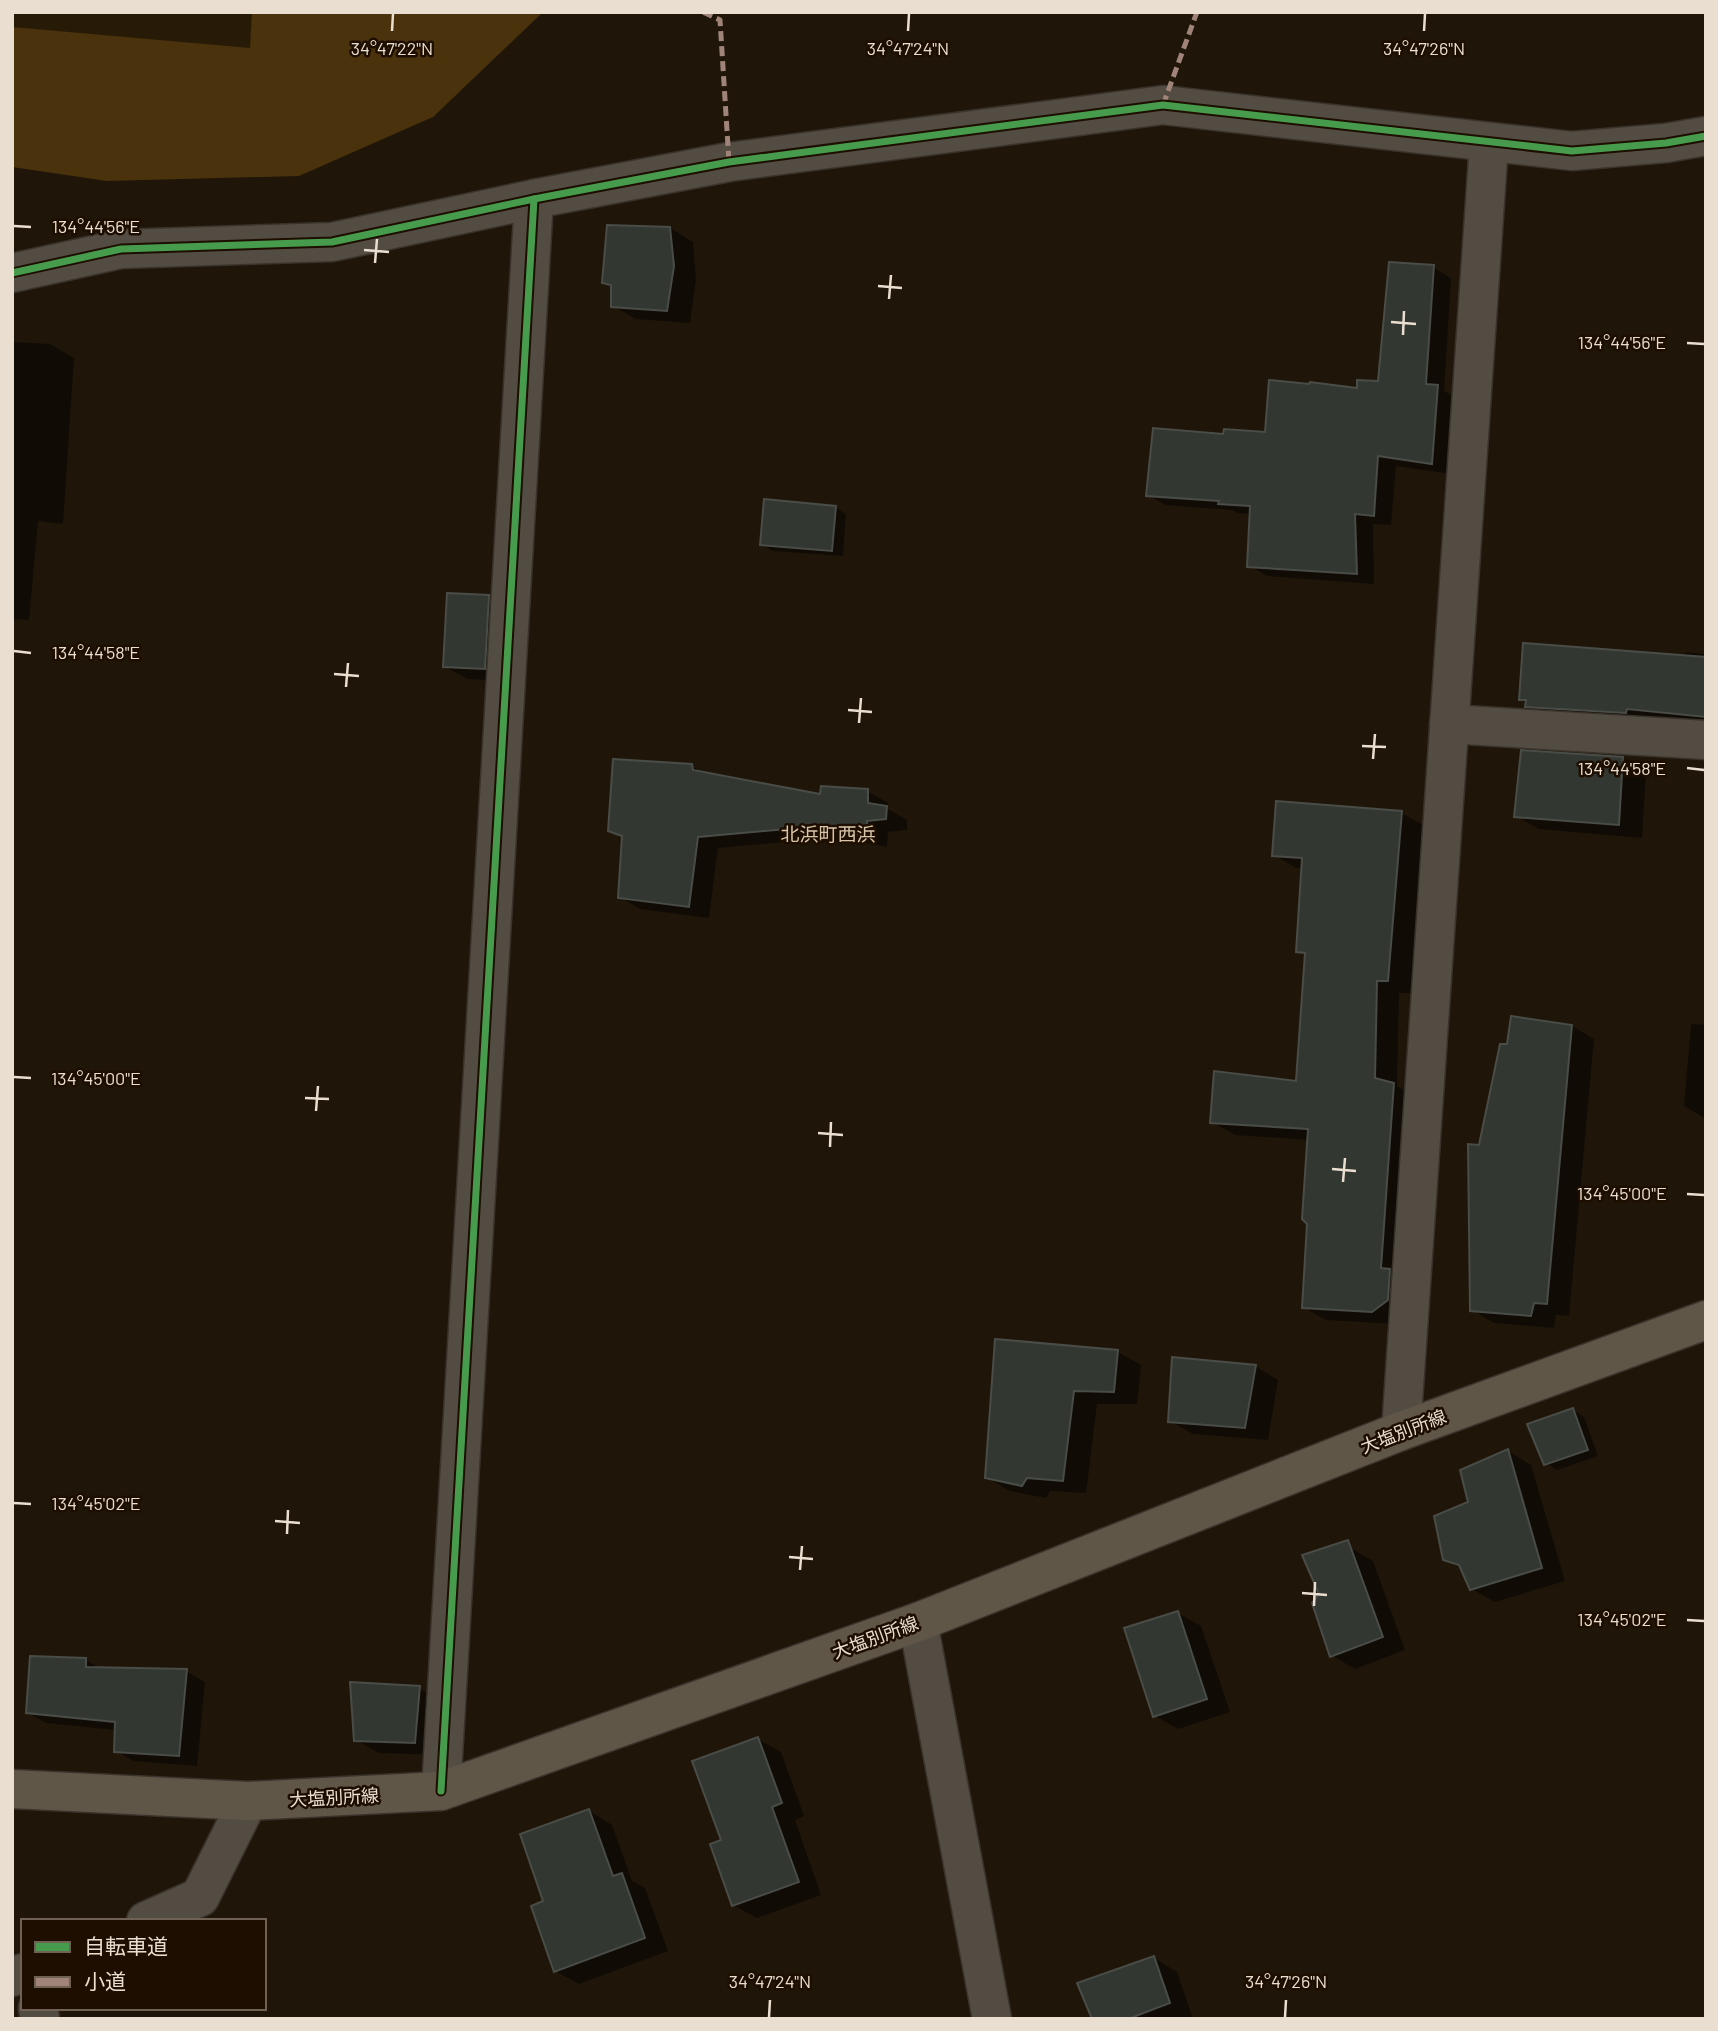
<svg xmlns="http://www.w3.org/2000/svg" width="1718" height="2031" font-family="Barlow,'Noto Sans JP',sans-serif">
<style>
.green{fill:#49320c}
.shadow{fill:#0007}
.building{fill:#333731;stroke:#494c47;stroke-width:2}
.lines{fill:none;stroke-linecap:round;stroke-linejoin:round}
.minor-casing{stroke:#3a332b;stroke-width:41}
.major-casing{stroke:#3a332b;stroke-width:41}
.minor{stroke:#534c43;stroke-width:38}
.major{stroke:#5f5648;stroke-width:38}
.quiet{stroke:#a18479;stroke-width:5;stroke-dasharray:10 5;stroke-linecap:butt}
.cycleway-casing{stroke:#1d0e00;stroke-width:11}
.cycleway{stroke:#469c4c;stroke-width:7}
.ticks{fill:none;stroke:#e9ded0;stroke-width:2.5}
.labels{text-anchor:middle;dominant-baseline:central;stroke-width:5;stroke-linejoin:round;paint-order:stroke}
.street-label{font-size:18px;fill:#e9ded0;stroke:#1d0e00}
.neighbourhood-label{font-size:19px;fill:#dac5a9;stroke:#1d0e00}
.ticks-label{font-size:18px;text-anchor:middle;fill:#e9ded0;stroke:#1d0e00;stroke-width:5;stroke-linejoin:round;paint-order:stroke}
</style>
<rect width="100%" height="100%" fill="#1f1609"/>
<path class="green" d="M 12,12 L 543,12 L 433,117 L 299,176 L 107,181 L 12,167 Z"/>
<g class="shadow">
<path d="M 12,12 L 252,12 L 250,48 L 12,27 Z"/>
<path d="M 670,228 L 693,242 L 696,280 L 690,323 L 636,319 L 613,306 L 613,287 L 604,282 Z"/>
<path d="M 1433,267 L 1451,278 L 1444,391 L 1455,397 L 1450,474 L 1396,466 L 1391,525 L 1373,524 L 1374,584 L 1267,576 L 1249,566 L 1252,514 L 1238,513 L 1232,510 L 1166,505 L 1148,495 L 1225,436 L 1267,434 L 1358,390 L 1380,383 Z"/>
<path d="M 12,342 L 50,344 L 74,358 L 63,524 L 38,521 L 29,620 L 12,619 Z"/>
<path d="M 835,507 L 846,514 L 843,556 L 773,551 L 762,545 Z"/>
<path d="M 488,597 L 512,611 L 508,681 L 468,679 L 444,666 Z"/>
<path d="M 1685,652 L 1706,654 L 1706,727 L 1550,719 L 1527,706 L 1527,703 L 1520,699 L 1685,657 Z"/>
<path d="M 1623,758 L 1646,772 L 1642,838 L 1539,829 L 1516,816 Z"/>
<path d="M 692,766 L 705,774 L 822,796 L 867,791 L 888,803 L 888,809 L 907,820 L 907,830 L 888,832 L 887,847 L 836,837 L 718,848 L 709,918 L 640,909 L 620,897 L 624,838 L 609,830 Z"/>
<path d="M 1402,813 L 1424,826 L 1411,993 L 1399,993 L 1397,1086 L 1416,1097 L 1395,1324 L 1326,1320 L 1303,1307 L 1309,1223 L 1309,1140 L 1235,1135 L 1212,1122 L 1298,1083 L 1306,956 L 1298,951 L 1303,868 L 1296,868 L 1274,855 Z"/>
<path d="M 1691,1024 L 1706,1025 L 1706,1119 L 1684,1106 Z"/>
<path d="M 1572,1026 L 1594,1039 L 1569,1316 L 1556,1315 L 1554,1328 L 1494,1323 L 1472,1310 L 1481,1147 L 1508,1046 Z"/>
<path d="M 996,1341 L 1118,1352 L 1141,1365 L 1137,1404 L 1097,1404 L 1086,1493 L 1050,1491 L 1046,1498 L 1010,1491 L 987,1478 Z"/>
<path d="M 1255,1366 L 1278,1380 L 1268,1440 L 1193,1434 L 1170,1421 Z"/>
<path d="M 1573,1410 L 1584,1417 L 1598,1456 L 1557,1470 L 1546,1463 Z"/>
<path d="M 1508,1451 L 1531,1465 L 1565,1581 L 1495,1602 L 1472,1589 L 1464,1570 L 1444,1559 L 1470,1503 Z"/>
<path d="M 1349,1547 L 1373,1561 L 1405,1650 L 1355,1669 L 1331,1655 L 1321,1594 Z"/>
<path d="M 1178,1613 L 1201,1626 L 1230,1712 L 1178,1729 L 1155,1716 Z"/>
<path d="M 86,1660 L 102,1669 L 186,1671 L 205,1682 L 197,1766 L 134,1761 L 116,1751 L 116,1730 L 46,1723 L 27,1712 Z"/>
<path d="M 419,1688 L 442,1702 L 438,1755 L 379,1753 L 356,1740 Z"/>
<path d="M 758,1739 L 781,1752 L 804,1816 L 795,1820 L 821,1895 L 757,1918 L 733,1905 L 723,1841 Z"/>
<path d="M 589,1811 L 612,1825 L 632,1881 L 645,1888 L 668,1951 L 579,1984 L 555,1971 L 546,1902 Z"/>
<path d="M 1154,1958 L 1177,1972 L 1193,2019 L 1092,2019 Z"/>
</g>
<g class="building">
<path d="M 607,225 L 670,227 L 674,266 L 667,311 L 611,307 L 611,285 L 602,283 Z"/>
<path d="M 1389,262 L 1434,265 L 1426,384 L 1438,385 L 1432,464 L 1378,456 L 1374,516 L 1355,514 L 1357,574 L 1247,567 L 1250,506 L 1218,504 L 1219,501 L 1146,496 L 1153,428 L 1223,434 L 1224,429 L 1265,432 L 1269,380 L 1309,384 L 1310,382 L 1357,388 L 1357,380 L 1378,381 Z"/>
<path d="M 764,499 L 836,506 L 832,551 L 760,545 Z"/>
<path d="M 447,593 L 489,595 L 485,669 L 443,667 Z"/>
<path d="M 1523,643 L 1706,657 L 1706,717 L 1627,709 L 1626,713 L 1525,707 L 1526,700 L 1519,700 Z"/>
<path d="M 1521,750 L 1623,757 L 1619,825 L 1514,817 Z"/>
<path d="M 613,759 L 692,764 L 693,770 L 820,794 L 821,786 L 868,789 L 868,803 L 887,806 L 886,819 L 867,821 L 867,836 L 818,828 L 818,826 L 698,837 L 689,907 L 618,898 L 622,836 L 608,831 Z"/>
<path d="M 1276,801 L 1402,811 L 1388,981 L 1377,981 L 1375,1078 L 1394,1083 L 1381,1268 L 1390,1269 L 1388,1300 L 1372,1312 L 1302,1308 L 1307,1224 L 1302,1219 L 1308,1129 L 1210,1123 L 1214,1071 L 1296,1081 L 1305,953 L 1296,952 L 1302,858 L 1272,856 Z"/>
<path d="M 1511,1016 L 1572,1025 L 1547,1304 L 1534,1303 L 1531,1316 L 1470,1311 L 1468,1144 L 1479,1145 L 1500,1044 L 1507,1044 Z"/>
<path d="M 995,1339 L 1118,1350 L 1114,1392 L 1074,1391 L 1063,1481 L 1027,1478 L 1022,1486 L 985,1478 Z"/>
<path d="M 1172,1357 L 1256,1365 L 1245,1428 L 1168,1422 Z"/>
<path d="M 1573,1408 L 1588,1450 L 1544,1465 L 1527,1424 Z"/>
<path d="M 1508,1449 L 1542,1568 L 1470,1590 L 1459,1565 L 1443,1560 L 1434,1516 L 1468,1502 L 1460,1470 Z"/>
<path d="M 1348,1540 L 1383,1637 L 1330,1657 L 1312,1603 L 1319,1594 L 1302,1555 Z"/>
<path d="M 1178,1611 L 1207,1699 L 1153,1717 L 1124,1628 Z"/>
<path d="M 30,1656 L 86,1658 L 86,1667 L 187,1669 L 179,1756 L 114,1752 L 115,1722 L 26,1713 Z"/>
<path d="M 350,1682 L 420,1686 L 415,1743 L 354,1741 Z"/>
<path d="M 758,1737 L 782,1803 L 772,1807 L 799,1882 L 732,1906 L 710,1844 L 721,1840 L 692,1761 Z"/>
<path d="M 589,1809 L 613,1876 L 622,1873 L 645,1938 L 554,1972 L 531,1906 L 543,1901 L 520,1834 Z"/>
<path d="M 1154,1956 L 1170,2003 L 1128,2019 L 1092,2019 L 1077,1983 Z"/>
</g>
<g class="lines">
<defs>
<g id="minor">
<path d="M 12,273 L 121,249 L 332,242 L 534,199 L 729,162 L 1163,105 L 1572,151 L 1666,143 L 1706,136"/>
<path d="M 1449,724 L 1706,740"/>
<path d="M 1401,1431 L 1489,143"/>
<path d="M 918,1622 L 992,2019"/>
<path d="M 441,1791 L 534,199"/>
<path d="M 146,1921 L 200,1897 L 248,1801"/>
<path d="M 12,1977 L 23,1973"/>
<path d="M 38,2008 L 40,2019"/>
</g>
<path id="major" d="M 12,1789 L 248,1801 L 441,1791 L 918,1622 L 1401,1431 L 1706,1320"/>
</defs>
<use href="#minor" class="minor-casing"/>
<use href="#major" class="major-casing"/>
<use href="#minor" class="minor"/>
<use href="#major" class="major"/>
<g class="quiet">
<path d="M 703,12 L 720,20 L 729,162"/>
<path d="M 1163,105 L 1197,12"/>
</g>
<defs>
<g id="cycleway">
<path d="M 12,273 L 121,249 L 332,242 L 534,199 L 729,162 L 1163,105 L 1572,151 L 1666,143 L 1706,136"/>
<path d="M 441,1791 L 534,199"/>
</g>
</defs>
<use href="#cycleway" class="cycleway-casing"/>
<use href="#cycleway" class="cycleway"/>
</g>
<path class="ticks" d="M 392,31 L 393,14M 908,31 L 909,14M 1424,31 L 1425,14M 14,226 L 31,227M 364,250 L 389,252M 375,263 L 377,239M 878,286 L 902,288M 889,299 L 891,275M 1391,322 L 1416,324M 1403,335 L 1404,311M 1687,343 L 1704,344M 14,651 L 31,653M 334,674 L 359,676M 346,687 L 348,663M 848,710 L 872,712M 859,723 L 861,698M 1362,746 L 1386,747M 1373,759 L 1375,734M 1687,768 L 1704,770M 14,1077 L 31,1078M 305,1098 L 329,1099M 316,1111 L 318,1086M 818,1133 L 843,1135M 830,1147 L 831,1122M 1332,1169 L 1356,1171M 1343,1182 L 1345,1158M 1687,1194 L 1704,1195M 14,1503 L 31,1504M 275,1521 L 300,1523M 287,1534 L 288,1510M 789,1557 L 813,1559M 800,1570 L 802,1546M 1302,1593 L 1327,1595M 1314,1606 L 1315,1582M 1687,1620 L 1704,1621M 769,2017 L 770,2000M 1285,2017 L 1286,2000"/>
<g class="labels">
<g class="street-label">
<text transform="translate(1403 1431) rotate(-21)">大塩別所線</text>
<text transform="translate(875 1637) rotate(-20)">大塩別所線</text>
<text transform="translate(334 1797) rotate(-3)">大塩別所線</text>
</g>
<g class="neighbourhood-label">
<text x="828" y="833">北浜町西浜</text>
</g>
</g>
<g class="ticks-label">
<text x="392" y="55">34°47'22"N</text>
<text x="908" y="55">34°47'24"N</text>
<text x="1424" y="55">34°47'26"N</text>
<text x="96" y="233">134°44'56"E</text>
<text x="1622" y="349">134°44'56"E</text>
<text x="96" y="659">134°44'58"E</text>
<text x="1622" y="775">134°44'58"E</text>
<text x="96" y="1085">134°45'00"E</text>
<text x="1622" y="1200">134°45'00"E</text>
<text x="96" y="1510">134°45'02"E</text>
<text x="1622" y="1626">134°45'02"E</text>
<text x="770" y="1988">34°47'24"N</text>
<text x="1286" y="1988">34°47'26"N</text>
</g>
<rect width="1718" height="2031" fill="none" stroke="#e9ded0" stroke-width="28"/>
<rect x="21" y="1919" width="245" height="91" fill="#1d0e00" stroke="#6f6153" stroke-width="2"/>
<rect x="35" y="1942" width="35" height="10" fill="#469c4c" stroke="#6f6153" stroke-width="2"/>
<text x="84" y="1954" font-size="21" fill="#e9ded0">自転車道</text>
<rect x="35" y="1977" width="35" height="10" fill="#a18479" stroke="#6f6153" stroke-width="2"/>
<text x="84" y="1989" font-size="21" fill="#e9ded0">小道</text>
</svg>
